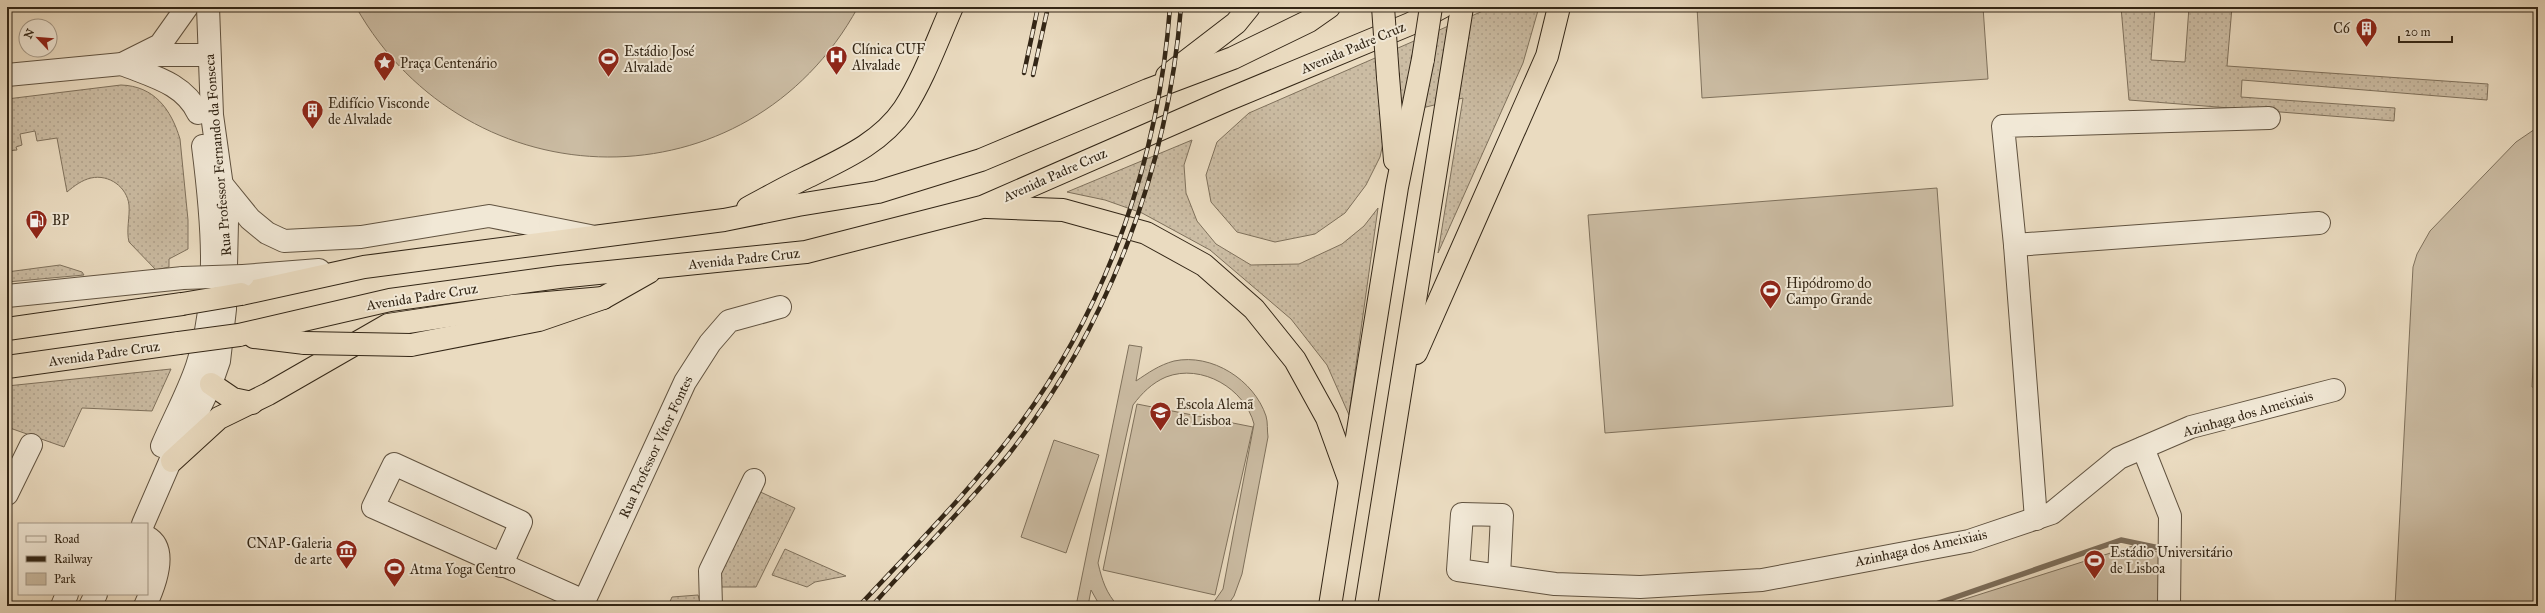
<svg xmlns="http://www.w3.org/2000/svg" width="2545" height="613" font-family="'IM FELL Great Primer',serif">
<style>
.grass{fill:url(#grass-dots);stroke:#7f715c}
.park{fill:#cbbca3;stroke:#7f715c}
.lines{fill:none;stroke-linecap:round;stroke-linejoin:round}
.stream{stroke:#7c6d59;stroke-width:5.5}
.minor-casing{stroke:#615340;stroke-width:24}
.highway-casing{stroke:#332616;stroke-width:24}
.minor{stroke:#f1e8d6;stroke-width:22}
.highway{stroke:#eadbc0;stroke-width:22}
.rail-casing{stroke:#332616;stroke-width:4.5}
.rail{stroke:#f1e8d6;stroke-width:3;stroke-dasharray:9;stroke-linecap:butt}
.minor-bridge-casing{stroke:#615340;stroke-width:24;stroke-linecap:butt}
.highway-bridge-casing{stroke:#332616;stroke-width:24;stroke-linecap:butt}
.minor-bridge{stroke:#f1e8d6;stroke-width:22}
.highway-bridge{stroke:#eadbc0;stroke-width:22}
.labels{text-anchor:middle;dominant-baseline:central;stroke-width:4;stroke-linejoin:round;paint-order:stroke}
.poi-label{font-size:14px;fill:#332616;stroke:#f1e8d6;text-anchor:start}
.street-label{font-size:14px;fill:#332616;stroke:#f1e8d6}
</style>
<defs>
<pattern id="grass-dots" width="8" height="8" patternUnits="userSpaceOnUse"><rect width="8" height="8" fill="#cbbca3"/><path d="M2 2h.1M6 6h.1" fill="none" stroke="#afa18c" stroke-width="1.8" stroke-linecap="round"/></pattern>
</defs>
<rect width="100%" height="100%" fill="#eadbc0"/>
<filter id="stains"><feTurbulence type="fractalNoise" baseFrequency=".005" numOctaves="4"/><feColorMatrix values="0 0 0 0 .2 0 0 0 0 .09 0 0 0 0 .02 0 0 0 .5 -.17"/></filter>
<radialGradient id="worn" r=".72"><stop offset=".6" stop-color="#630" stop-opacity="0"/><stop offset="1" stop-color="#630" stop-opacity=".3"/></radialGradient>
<g class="grass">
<path d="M 1492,7 L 1539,7 L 1523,63 L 1438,253 L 1463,98 L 1389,116 L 1380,157 L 1366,185 L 1345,213 L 1315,234 L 1275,242 L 1237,232 L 1211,202 L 1206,175 L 1217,142 L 1249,113 Z"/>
<path d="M 2121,7 L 2155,7 L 2151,60 L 2185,62 L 2189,7 L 2232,7 L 2227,66 L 2488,84 L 2487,100 L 2242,80 L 2241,97 L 2395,108 L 2394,121 L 2129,100 Z"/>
<path d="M 121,85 C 154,86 171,109 180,139 L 188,220 L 188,249 L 169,259 L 169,267 L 156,270 L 129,242 C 126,230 130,217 129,205 C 127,187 109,174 91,178 C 82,180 74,186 67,192 L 57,138 L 37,141 L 35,131 L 20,134 L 22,145 L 16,147 L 17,150 L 7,151 L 7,99 Z"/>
<path d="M 1192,140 L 1184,165 L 1186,193 L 1197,221 L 1216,244 L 1251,265 L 1299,264 L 1342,244 L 1364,226 L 1378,208 L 1349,415 L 1327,365 L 1291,319 L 1210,250 L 1142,213 L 1105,200 L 1067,192 Z"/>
<path d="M 60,265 L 82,272 L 84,275 L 7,282 L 7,272 Z"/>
<path d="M 171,369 L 152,411 L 82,408 L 64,447 L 7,427 L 7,386 Z"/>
<path d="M 754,489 L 795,508 L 756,587 L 720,587 L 714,571 Z"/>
<path d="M 785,549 L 846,576 L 815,582 L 807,587 L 772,575 Z"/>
<path d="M 698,595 L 701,606 L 668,606 L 672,597 Z"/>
</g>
<g class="park">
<path d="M 356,7 L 858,7 C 748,209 468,205 356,7 Z"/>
<path d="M 1697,7 L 1983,7 L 1988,79 L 1702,98 Z"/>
<path d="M 2538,127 L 2538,268 L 2532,387 L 2538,388 L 2538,606 L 2395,606 L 2413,267 L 2417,254 L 2430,231 L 2516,142 Z"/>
<path d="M 1937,188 L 1953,406 L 1605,433 L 1588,215 Z"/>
<path d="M 1129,345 L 1142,347 L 1136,381 C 1148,373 1159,365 1174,361 C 1212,353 1254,380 1266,416 C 1268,422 1267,431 1268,437 L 1242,574 L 1234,596 L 1227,606 L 1211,606 L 1223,589 L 1254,424 C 1245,389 1202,363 1166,377 C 1152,383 1142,393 1133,405 L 1098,563 C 1102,580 1106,593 1118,606 L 1100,606 L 1091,590 L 1088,606 L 1076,606 Z"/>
<path d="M 1137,404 L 1253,427 L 1215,595 L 1103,570 Z"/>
<path d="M 1054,440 L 1099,455 L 1066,553 L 1021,537 Z"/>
<path d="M 2139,544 L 2164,555 L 2161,606 L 1943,606 Z"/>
</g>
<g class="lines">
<path class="stream" d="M 1930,606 L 2121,540 L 2164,549"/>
<defs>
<g id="minor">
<path d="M 142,55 L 209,55"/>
<path d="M 122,64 C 151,76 184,83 198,113"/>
<path d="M 7,75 L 122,64 L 160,45 L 187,7"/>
<path d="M 224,187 L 250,219 L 267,233 L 284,241 L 361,237 L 489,216 L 590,236"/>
<path d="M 2015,245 L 2319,223"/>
<path d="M 243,276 L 319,270"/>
<path d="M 7,296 L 183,278"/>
<path d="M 162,446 C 173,420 188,393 197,366 C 220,296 212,217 203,146"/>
<path d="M 2143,448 L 2170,516 L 2169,606"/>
<path d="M 7,494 L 31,445"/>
<path d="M 2036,519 L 2015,245 L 2003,126 L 2269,118"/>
<path d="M 143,524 L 182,434 L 199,409 L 211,384 L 219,361 L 225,309 L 227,222 L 212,115 L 208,7"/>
<path d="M 501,566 L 521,522 L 394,464 L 373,507 L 584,601"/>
<path d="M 1499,576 L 1502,515 L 1462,514 L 1458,570 L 1555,584 L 1640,587 L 1762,580 L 1969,541 L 2052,513 L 2119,458 L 2191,427 L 2334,390"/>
<path d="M 62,606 L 67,594"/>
<path d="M 90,606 L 96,594"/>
<path d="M 145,606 C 153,589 170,550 147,537"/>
<path d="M 582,606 L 685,382 L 710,343 L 729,321 L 780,307"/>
<path d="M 711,606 L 710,571 L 754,480"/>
</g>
<g id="highway">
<path d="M 1167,76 L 1236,23 L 1249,7"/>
<path d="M 1388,77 L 1395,160"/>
<path d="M 987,207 L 1063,210 L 1146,233 L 1204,265 L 1254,309 L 1295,360 L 1327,418 L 1349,479"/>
<path d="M 748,208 C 767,198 786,187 805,178 C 841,160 880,144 904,109 C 924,78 937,41 952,7"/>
<path d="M 241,294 L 364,267 L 724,220 L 798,205 L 878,192 L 981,160 L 1148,90 L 1233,58 L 1309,21 L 1329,7"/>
<path d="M 7,329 L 182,304"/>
<path d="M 239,335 L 390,300 L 559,277 L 806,252 L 982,207 L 1227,100 L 1410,24 L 1442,7"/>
<path d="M 254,337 L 305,343"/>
<path d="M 411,345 L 539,320 L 603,298 L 649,272"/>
<path d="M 1416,353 L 1547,56 L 1559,7"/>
<path d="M 7,367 L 179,343"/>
<path d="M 211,384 L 233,399 L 252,403"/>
<path d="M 172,461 L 219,418 L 268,394 L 388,325 L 513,306 L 603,298"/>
<path d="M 1330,606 L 1397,187 L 1423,59"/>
<path d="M 1366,606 L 1462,7"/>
</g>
</defs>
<use href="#minor" class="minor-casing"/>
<use href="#highway" class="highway-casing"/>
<use href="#minor" class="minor"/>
<use href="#highway" class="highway"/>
<defs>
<g id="rail">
<path d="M 1024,73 L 1038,7"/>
<path d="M 1033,75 L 1048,7"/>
<path d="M 859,606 C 914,547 972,489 1020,424 C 1109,303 1159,156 1170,7"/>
<path d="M 872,606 C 917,555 966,507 1009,454 C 1109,326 1168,168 1181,7"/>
</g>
</defs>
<use href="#rail" class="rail-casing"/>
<use href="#rail" class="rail"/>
<defs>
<path id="minor-bridge" d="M 183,278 L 243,276"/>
<g id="highway-bridge">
<path d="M 1383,7 L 1388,77"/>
<path d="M 1423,59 L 1431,7"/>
<path d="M 182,304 L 241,294"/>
<path d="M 179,343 L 239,335"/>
<path d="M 305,343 L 411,345"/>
</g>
</defs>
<use href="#minor-bridge" class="minor-bridge-casing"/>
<use href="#highway-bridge" class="highway-bridge-casing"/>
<use href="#minor-bridge" class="minor-bridge"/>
<use href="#highway-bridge" class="highway-bridge"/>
</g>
<defs>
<symbol id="building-pin" viewBox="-11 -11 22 30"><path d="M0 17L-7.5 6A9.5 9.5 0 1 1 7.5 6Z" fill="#8f2418" stroke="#f1e8d6"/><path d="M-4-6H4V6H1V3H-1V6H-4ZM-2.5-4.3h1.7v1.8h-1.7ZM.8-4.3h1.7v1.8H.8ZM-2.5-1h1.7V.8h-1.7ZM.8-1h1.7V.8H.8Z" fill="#fff"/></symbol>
<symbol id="hospital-pin" viewBox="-11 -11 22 30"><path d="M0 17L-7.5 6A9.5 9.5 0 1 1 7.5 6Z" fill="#8f2418" stroke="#f1e8d6"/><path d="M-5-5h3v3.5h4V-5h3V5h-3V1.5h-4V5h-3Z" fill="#fff"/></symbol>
<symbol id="stadium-pin" viewBox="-11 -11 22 30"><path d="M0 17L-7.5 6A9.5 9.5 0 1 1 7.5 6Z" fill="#8f2418" stroke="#f1e8d6"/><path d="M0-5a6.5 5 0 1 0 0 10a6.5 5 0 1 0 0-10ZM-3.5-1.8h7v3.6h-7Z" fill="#fff"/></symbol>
<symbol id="sight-pin" viewBox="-11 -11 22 30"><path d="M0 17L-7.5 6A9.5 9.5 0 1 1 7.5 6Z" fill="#8f2418" stroke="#f1e8d6"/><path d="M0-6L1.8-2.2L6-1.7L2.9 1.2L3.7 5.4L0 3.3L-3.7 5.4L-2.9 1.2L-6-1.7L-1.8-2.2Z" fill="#fff"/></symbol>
<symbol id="fuel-pin" viewBox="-11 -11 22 30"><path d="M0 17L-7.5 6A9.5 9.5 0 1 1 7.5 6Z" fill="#8f2418" stroke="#f1e8d6"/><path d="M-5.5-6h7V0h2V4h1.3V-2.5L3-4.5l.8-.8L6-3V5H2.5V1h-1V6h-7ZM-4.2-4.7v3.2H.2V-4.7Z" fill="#fff"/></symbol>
<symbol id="school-pin" viewBox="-11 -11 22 30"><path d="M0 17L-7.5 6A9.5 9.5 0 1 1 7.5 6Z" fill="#8f2418" stroke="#f1e8d6"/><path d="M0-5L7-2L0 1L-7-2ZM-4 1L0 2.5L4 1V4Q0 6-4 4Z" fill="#fff"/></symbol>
<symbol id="museum-pin" viewBox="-11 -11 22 30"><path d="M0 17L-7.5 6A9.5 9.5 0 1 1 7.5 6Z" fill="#8f2418" stroke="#f1e8d6"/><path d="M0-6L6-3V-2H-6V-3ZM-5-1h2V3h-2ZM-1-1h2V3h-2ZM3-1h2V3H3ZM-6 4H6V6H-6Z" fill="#fff"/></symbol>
</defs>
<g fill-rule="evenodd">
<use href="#building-pin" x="2354" y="16" width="25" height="34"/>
<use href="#hospital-pin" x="824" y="44" width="25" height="34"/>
<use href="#stadium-pin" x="596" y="46" width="25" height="34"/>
<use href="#sight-pin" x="372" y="50" width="25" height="34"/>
<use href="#building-pin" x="300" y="98" width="25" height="34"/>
<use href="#fuel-pin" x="24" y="208" width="25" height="34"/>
<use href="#stadium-pin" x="1758" y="278" width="25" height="34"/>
<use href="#school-pin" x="1148" y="400" width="25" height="34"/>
<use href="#museum-pin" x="334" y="538" width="25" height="34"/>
<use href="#stadium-pin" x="2082" y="548" width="25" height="34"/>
<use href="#stadium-pin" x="382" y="556" width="25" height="34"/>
</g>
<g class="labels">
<g class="poi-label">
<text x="2350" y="28" text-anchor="end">C6</text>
<text x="852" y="49">Clínica CUF<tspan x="852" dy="16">Alvalade</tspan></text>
<text x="624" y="51">Estádio José<tspan x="624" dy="16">Alvalade</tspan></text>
<text x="400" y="63">Praça Centenário</text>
<text x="328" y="103">Edifício Visconde<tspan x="328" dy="16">de Alvalade</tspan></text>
<text x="52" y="220">BP</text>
<text x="1786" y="283">Hipódromo do<tspan x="1786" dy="16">Campo Grande</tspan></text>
<text x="1176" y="404">Escola Alemã<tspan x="1176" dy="16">de Lisboa</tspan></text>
<text x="332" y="543" text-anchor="end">CNAP-Galeria<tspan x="332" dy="16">de arte</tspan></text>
<text x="2110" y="552">Estádio Universitário<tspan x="2110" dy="16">de Lisboa</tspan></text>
<text x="410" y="569">Atma Yoga Centro</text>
</g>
<g class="street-label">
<text transform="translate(1353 48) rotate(-23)">Avenida Padre Cruz</text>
<text transform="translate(218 155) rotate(-95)">Rua Professor Fernando da Fonseca</text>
<text transform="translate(1055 175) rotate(-24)">Avenida Padre Cruz</text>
<text transform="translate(744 259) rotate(-6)">Avenida Padre Cruz</text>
<text transform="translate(422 297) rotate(-9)">Avenida Padre Cruz</text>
<text transform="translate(104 354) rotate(-8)">Avenida Padre Cruz</text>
<text transform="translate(2248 414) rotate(-16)">Azinhaga dos Ameixiais</text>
<text transform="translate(656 447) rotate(-65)">Rua Professor Vítor Fontes</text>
<text transform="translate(1921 548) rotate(-12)">Azinhaga dos Ameixiais</text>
</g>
</g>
<rect width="2545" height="613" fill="none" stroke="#eadbc0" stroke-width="24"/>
<rect x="8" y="8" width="2529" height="597" fill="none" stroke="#332616" stroke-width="2"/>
<rect x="12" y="12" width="2521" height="589" fill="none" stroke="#332616"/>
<rect x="18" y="523" width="130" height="72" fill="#f1e8d6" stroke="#a59a89"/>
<rect x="26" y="536" width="20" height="6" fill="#f1e8d6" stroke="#a59a89"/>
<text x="54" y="543" font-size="12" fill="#332616">Road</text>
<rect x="26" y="556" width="20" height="6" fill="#332616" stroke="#a59a89"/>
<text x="54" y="563" font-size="12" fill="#332616">Railway</text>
<rect x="26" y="573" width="20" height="12" fill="#cbbca3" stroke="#a59a89"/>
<text x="54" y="583" font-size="12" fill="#332616">Park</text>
<g transform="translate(38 38) rotate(296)"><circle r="19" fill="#f1e8d6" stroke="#a59a89"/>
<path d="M0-3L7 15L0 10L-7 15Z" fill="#8f2418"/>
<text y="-6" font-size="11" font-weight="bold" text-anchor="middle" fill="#332616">N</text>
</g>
<path d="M2399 36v6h53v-6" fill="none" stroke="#332616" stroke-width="2"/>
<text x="2405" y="36" font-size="12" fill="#332616" stroke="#f1e8d6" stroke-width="3" paint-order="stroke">20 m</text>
<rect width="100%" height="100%" filter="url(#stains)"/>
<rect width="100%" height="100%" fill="url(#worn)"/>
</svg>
